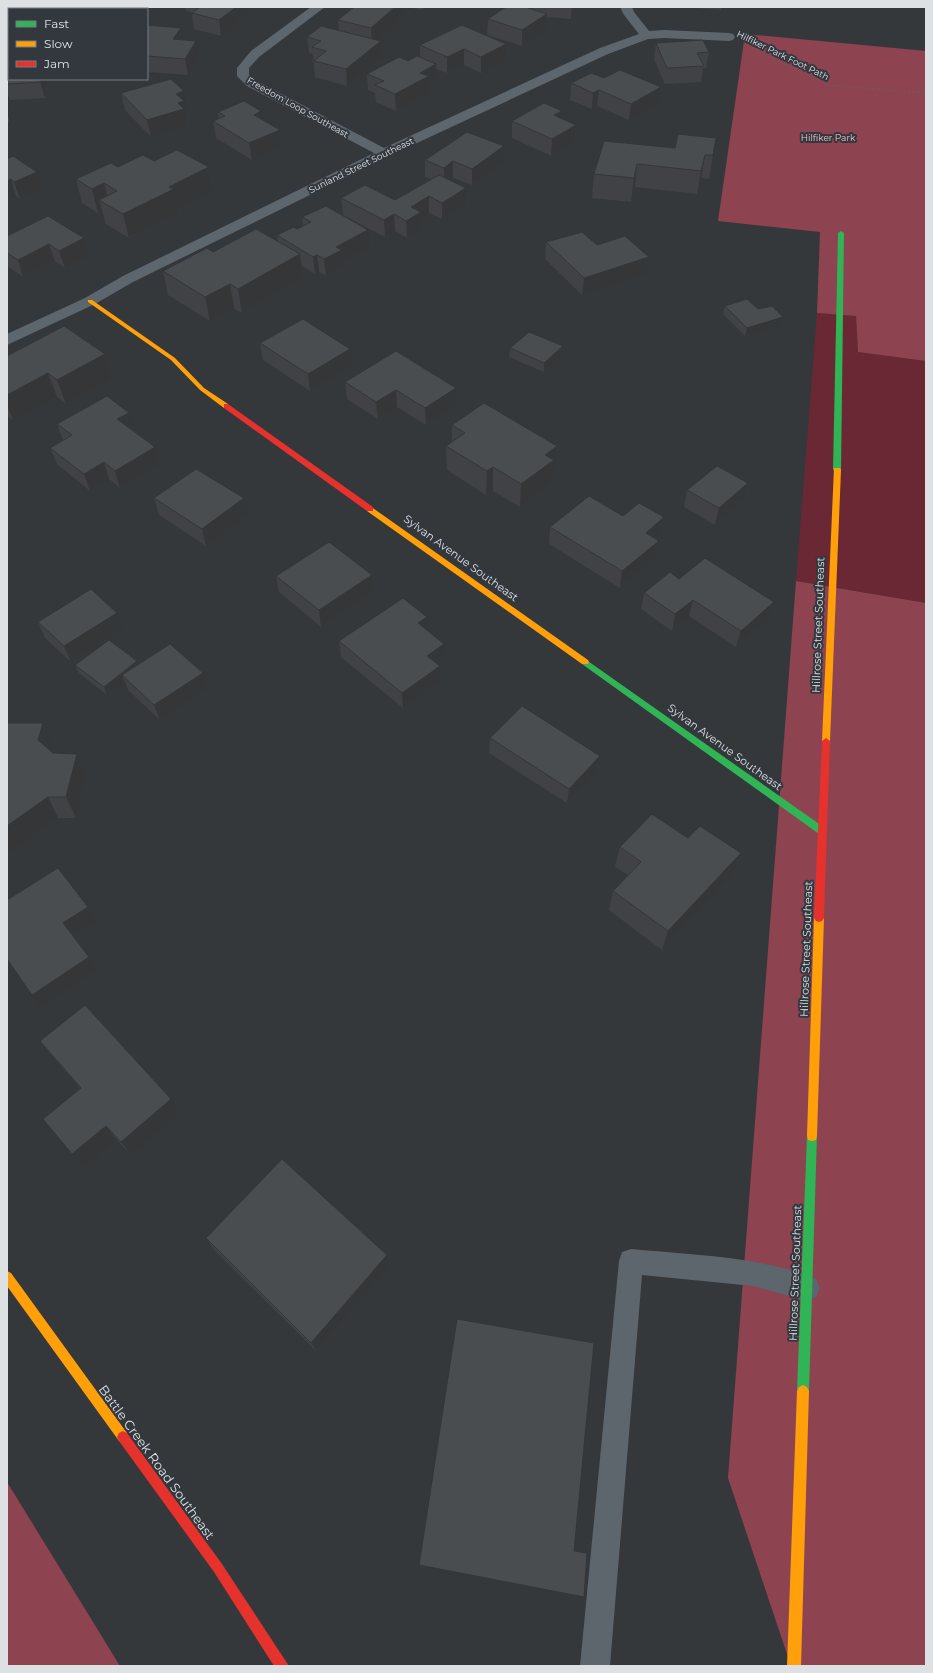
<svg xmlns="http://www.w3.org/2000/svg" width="933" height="1673" font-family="Montserrat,sans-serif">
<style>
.green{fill:#6a2835}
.forest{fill:#8d4350}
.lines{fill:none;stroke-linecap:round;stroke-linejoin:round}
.path{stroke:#64696f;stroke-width:1.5;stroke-dasharray:0.5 2;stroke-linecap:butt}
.lane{fill:#5d666d;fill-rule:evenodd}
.street{fill:#5d666d;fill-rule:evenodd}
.fast{fill:#30b455;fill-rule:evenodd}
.slow{fill:#ff9f0a;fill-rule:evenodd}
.jam{fill:#e5322d;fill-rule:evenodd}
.wall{fill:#404245}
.shaded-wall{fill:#343638}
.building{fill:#4a4d50;stroke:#343638}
.labels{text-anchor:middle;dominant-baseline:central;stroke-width:4;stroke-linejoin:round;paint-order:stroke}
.far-street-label{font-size:9px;fill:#dde1e4;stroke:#32383e}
.far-park-label{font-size:9px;fill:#f4c1c6;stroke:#32383e}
.street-label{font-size:11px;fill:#dde1e4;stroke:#32383e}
.near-street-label{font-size:13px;fill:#dde1e4;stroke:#32383e}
</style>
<rect width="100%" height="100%" fill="#35383b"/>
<path class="green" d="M 817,313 L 856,316 L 858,352 L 926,361 L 926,603 L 796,581 Z"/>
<g class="forest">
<path d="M 745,34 L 926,51 L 926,361 L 858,352 L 856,316 L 817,313 L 820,232 L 718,221 Z"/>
<path d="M 796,581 L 926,603 L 926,1666 L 791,1666 L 728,1478 Z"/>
<path d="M 7,1482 L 120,1666 L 7,1666 Z"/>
</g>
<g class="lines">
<path class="path" d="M 753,49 L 827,85 L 926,93"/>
<path class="lane" d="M 631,1249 C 691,1255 760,1256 816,1279 L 820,1288 L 816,1297 L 807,1301 L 753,1286 L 642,1275 L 610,1666 L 580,1666 L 619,1261 L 622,1252 Z"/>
<path class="street" d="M 311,7 L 325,7 L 259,57 L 249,68 L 249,75 L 255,80 L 384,148 L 600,48 L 639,34 L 624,15 L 620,7 L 632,7 L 634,12 L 649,31 L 665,30 L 729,33 L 733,34 L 735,37 L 733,40 L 729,41 L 665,38 L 648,39 L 608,54 L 389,156 L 133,282 L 95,304 L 7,345 L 7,334 L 85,298 L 123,276 L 374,153 L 247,86 L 237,76 L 237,68 L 251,51 Z"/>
<g class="fast">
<path d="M 841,231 L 844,233 L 841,470 L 837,472 L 833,470 L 838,233 Z"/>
<path d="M 585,659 L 825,828 L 826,831 L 825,834 L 819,834 L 582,664 L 581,662 L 582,660 Z"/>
<path d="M 812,1131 L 816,1132 L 817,1136 L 809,1391 L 807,1395 L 803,1397 L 799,1395 L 797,1391 L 807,1136 L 808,1132 Z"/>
</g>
<g class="slow">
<path d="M 88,300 L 92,300 L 175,358 L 204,388 L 228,404 L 228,408 L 224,408 L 200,390 L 171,360 L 88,302 Z"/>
<path d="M 834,468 L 840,468 L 841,470 L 830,741 L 826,744 L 822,741 Z"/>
<path d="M 370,506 L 588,660 L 589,662 L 588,664 L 582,664 L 367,511 L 367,507 Z"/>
<path d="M 819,914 L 822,915 L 824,918 L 817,1136 L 816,1140 L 812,1141 L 808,1140 L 807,1136 L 814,918 L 816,915 Z"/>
<path d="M 7,1271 L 11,1273 L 127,1433 L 129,1437 L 127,1441 L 123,1443 L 119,1441 L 7,1286 Z"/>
<path d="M 803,1385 L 807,1387 L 809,1391 L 801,1666 L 787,1666 L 797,1391 L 799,1387 Z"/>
</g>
<g class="jam">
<path d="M 224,404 L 228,404 L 373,507 L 373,511 L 367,511 L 224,408 Z"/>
<path d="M 826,738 L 830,741 L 824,918 L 822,921 L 819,922 L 816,921 L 814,918 L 822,741 Z"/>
<path d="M 123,1431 L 127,1433 L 222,1564 L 289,1666 L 274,1666 L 214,1572 L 119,1441 L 117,1437 L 119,1433 Z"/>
</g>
</g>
<g class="wall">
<path d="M 185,7 L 248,7 L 249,13 L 237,21 L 238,24 L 221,36 L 194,29 L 192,13 L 186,11 Z"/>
<path d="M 353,7 L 405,7 L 406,14 L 376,40 L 381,41 L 382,57 L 347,86 L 315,77 L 313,54 L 309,53 L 307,37 L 339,31 L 338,20 L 353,8 Z"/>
<path d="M 408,7 L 425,7 L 422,10 Z"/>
<path d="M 528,7 L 577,7 L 571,19 L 546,17 L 546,30 L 522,46 L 487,35 L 488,19 L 528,8 Z"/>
<path d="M 679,7 L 721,7 L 721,10 Z"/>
<path d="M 7,17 L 9,79 L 48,79 L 45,98 L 10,100 L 11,105 L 10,122 L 7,122 Z"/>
<path d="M 147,25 L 183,40 L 199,57 L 188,75 L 147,72 Z"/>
<path d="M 656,43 L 709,52 L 706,68 L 703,68 L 701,82 L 665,84 L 654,59 Z"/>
<path d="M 506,44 L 506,60 L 481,73 L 464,65 L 447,73 L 436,69 L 437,80 L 429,85 L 429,93 L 396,111 L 376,102 L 375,93 L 368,90 L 367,74 L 420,57 L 420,45 Z"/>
<path d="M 571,83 L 659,103 L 629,120 L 597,106 L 592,109 L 570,100 Z"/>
<path d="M 121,93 L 187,108 L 185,108 L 187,118 L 186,118 L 187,126 L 151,137 L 125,110 Z"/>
<path d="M 562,111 L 561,119 L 576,125 L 575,142 L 551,156 L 512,138 L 512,121 Z"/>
<path d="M 218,112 L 280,130 L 282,146 L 252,160 L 216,138 L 213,121 L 219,119 Z"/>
<path d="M 716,138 L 709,179 L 701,178 L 697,194 L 635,187 L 631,202 L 592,198 L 594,174 Z"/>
<path d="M 7,159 L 42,189 L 20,199 L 16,196 L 7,200 Z"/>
<path d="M 425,160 L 504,163 L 472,185 L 453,178 L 450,180 L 466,205 L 442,219 L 429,213 L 421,218 L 422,229 L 407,238 L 395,231 L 385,237 L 343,215 L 341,198 L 395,200 L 431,179 L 425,177 Z"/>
<path d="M 154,161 L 209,167 L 213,191 L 178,209 L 179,213 L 129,238 L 106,224 L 102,211 L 98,213 L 82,203 L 76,179 L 118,167 Z"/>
<path d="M 48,216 L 89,255 L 65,268 L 55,261 L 23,277 L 7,266 L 7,236 Z"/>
<path d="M 302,217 L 369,247 L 343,261 L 344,267 L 326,276 L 319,272 L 315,274 L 302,266 L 303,278 L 242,313 L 234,308 L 210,321 L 168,295 L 163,271 L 213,252 L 278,242 L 277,235 L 297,229 L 303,226 Z"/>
<path d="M 546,242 L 597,245 L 646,274 L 582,295 L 545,259 Z"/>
<path d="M 725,306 L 783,317 L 781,326 L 745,336 L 723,314 Z"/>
<path d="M 260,343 L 352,366 L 310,391 L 263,360 Z"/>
<path d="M 563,346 L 563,355 L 544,372 L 509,357 L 510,348 Z"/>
<path d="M 105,354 L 112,379 L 66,404 L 57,397 L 13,420 L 7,416 L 7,356 Z"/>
<path d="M 345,382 L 456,388 L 456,405 L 426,425 L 397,407 L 378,419 L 347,399 Z"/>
<path d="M 57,424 L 134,430 L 133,430 L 155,447 L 160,464 L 120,488 L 109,479 L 90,491 L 57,464 L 50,448 L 63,440 Z"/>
<path d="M 452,425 L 557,446 L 555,470 L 553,472 L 552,483 L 520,507 L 493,491 L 486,495 L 447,470 L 446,446 L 452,442 Z"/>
<path d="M 748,483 L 744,500 L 715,525 L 684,507 L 687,490 Z"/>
<path d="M 154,498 L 248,515 L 206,546 L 159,515 Z"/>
<path d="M 623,516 L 664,517 L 661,534 L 656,538 L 659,541 L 656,557 L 620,588 L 549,544 L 550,527 Z"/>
<path d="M 276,576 L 374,591 L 321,627 L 279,592 Z"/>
<path d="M 679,579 L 774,602 L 769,619 L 736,647 L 689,616 L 672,631 L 641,609 L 644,593 Z"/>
<path d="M 38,622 L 123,629 L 71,662 L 45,638 Z"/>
<path d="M 427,631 L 444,644 L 444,659 L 437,664 L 440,682 L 403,708 L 341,657 L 339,641 Z"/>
<path d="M 138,664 L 203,673 L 207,689 L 160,720 L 128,690 L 125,682 L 107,695 L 79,673 L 75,665 Z"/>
<path d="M 43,723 L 54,745 L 52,752 L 53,753 L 77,754 L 87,775 L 76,818 L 58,818 L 7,855 Z"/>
<path d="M 490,738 L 600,756 L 598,771 L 567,803 L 489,753 Z"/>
<path d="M 688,838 L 741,853 L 734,873 L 662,950 L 609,910 L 613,891 L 628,875 L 615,867 L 620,847 Z"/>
<path d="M 40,1041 L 180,1114 L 132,1156 L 117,1140 L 85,1168 L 80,1088 L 53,1057 Z"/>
<path d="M 206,1238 L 390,1266 L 316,1351 L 214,1250 Z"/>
<path d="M 574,1551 L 584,1597 L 419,1565 Z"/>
</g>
<g class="shaded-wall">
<path d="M 232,7 L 248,7 L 249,13 L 237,21 L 238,24 L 221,36 L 219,20 Z"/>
<path d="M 395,7 L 405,7 L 406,14 L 372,44 L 371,28 Z"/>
<path d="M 572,7 L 577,7 L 571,19 Z"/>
<path d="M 547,14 L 546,30 L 522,46 L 522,30 Z"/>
<path d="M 181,28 L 184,44 L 173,39 Z"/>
<path d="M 9,33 L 9,51 L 8,52 L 7,47 L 7,34 Z"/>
<path d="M 196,41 L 199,57 L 188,75 L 185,59 Z"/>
<path d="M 381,41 L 382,57 L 347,86 L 346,69 Z"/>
<path d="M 506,44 L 506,60 L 481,73 L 481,57 Z"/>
<path d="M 464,49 L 464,65 L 447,73 L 447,57 Z"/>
<path d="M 436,64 L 437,80 L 429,85 L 429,93 L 396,111 L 395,94 L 420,73 Z"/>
<path d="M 41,79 L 48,79 L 45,98 L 40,82 Z"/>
<path d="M 661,87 L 659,103 L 629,120 L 631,104 Z"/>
<path d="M 599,90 L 597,106 L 592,109 L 593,93 Z"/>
<path d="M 7,91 L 11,105 L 10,122 L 7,112 Z"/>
<path d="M 184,91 L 187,108 L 185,108 L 187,118 L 186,118 L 187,126 L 151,137 L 147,120 L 176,94 Z"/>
<path d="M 261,111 L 264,128 L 254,115 Z"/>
<path d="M 562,111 L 561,128 L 554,115 Z"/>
<path d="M 576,125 L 575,142 L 551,156 L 552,139 Z"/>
<path d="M 280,130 L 282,146 L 252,160 L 249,143 Z"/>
<path d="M 504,146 L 504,163 L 472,185 L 472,169 Z"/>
<path d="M 705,155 L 701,178 L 697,194 L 701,171 Z"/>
<path d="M 453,161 L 453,178 L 444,185 L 444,168 Z"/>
<path d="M 637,164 L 635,187 L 631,202 L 634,178 Z"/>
<path d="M 209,167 L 213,191 L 178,209 L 179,213 L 129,238 L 123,214 L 169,187 Z"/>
<path d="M 37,172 L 42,189 L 20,199 L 14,182 Z"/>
<path d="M 11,179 L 16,196 L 7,200 L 7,181 Z"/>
<path d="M 104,183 L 110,206 L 99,200 L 102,211 L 98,213 L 92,189 Z"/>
<path d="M 466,188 L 466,205 L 442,219 L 442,203 Z"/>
<path d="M 429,196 L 429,213 L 421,218 L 422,229 L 407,238 L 406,221 L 411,207 Z"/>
<path d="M 7,201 L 9,208 L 7,208 Z"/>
<path d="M 394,214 L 395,231 L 385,237 L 384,220 Z"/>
<path d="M 368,230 L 369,247 L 343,261 L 344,267 L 326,276 L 324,259 L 336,247 Z"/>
<path d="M 84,238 L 89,255 L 65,268 L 59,251 Z"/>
<path d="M 49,244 L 55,261 L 23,277 L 18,260 Z"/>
<path d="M 300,254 L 303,278 L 242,313 L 238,289 Z"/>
<path d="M 317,255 L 319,272 L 315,274 L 313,257 Z"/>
<path d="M 649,257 L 646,274 L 582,295 L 584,278 Z"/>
<path d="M 230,284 L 234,308 L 210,321 L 205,297 Z"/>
<path d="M 783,317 L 781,326 L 745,336 L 747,328 Z"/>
<path d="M 563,346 L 563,355 L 544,372 L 544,363 Z"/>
<path d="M 350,349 L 352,366 L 310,391 L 308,374 Z"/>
<path d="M 105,354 L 112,379 L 66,404 L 57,380 Z"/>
<path d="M 48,373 L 57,397 L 13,420 L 7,405 L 7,395 Z"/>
<path d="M 456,388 L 456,405 L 426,425 L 425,408 Z"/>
<path d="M 396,390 L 397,407 L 378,419 L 376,402 Z"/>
<path d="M 129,413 L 134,430 L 123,436 L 117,419 Z"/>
<path d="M 557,446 L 555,470 L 553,472 L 552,483 L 520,507 L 521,484 L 545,455 Z"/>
<path d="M 155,447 L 160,464 L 120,488 L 115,471 Z"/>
<path d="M 104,462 L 109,479 L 90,491 L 84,474 Z"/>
<path d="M 493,467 L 493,491 L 486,495 L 487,471 Z"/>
<path d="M 748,483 L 744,500 L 715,525 L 719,508 Z"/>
<path d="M 244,498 L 248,515 L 206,546 L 202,529 Z"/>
<path d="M 664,517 L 661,534 L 643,549 L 646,533 Z"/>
<path d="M 659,541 L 656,557 L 620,588 L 622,571 Z"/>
<path d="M 372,575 L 374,591 L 321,627 L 319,610 Z"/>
<path d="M 693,600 L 689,616 L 672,631 L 675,614 Z"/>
<path d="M 774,602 L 769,619 L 736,647 L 741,631 Z"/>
<path d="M 117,613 L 123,629 L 71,662 L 64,646 Z"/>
<path d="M 427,617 L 427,633 L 418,623 Z"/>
<path d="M 444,644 L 444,659 L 427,671 L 427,656 Z"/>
<path d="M 137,661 L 140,669 L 122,675 L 125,682 L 107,695 L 104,687 Z"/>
<path d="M 440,666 L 440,682 L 403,708 L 402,693 Z"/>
<path d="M 203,673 L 207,689 L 160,720 L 154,705 Z"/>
<path d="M 43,723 L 54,745 L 49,761 L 38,740 Z"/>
<path d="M 77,754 L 87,775 L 76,818 L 66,797 Z"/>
<path d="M 600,756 L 598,771 L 567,803 L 569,789 Z"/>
<path d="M 48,797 L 58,818 L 7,855 L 7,826 Z"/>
<path d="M 741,853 L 734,873 L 662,950 L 668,931 Z"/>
<path d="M 88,907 L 95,921 L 71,936 L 63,923 Z"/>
<path d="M 89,957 L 96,970 L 41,1007 L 32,995 Z"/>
<path d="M 171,1099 L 180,1114 L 132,1156 L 121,1142 Z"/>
<path d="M 106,1126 L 117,1140 L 85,1168 L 72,1154 Z"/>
<path d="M 387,1255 L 390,1266 L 316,1351 L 311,1343 Z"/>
</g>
<g class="building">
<path d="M 200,7 L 232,7 L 231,7 L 235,8 L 219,20 L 192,13 Z"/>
<path d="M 354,7 L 395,7 L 371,28 L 338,20 Z"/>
<path d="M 506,7 L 525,7 L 547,14 L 522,30 L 488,19 Z"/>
<path d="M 7,17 L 9,18 L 9,33 L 7,34 Z"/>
<path d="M 147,25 L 181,28 L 173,39 L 196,41 L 185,59 L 147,56 Z"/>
<path d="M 462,25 L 506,44 L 481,57 L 464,49 L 447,57 L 420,45 Z"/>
<path d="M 321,26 L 381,41 L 346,69 L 314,61 L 326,51 L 312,47 L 321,41 L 307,37 Z"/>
<path d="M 703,40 L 709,52 L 697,53 L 704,66 L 667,68 L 656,43 Z"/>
<path d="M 7,51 L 9,51 L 9,79 L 41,79 L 40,82 L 7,84 Z"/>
<path d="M 417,56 L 436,64 L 420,73 L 429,76 L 395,94 L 375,85 L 384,81 L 367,74 L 399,57 L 408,61 Z"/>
<path d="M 620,70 L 661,87 L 631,104 L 599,90 L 593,93 L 571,83 L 591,73 L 604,78 Z"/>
<path d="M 171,79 L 184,91 L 176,94 L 184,101 L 178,103 L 184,109 L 147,120 L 121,93 Z"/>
<path d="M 244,101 L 261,111 L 254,115 L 280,130 L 249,143 L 213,121 L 225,116 L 218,112 Z"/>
<path d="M 544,103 L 562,111 L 554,115 L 576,125 L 552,139 L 512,121 Z"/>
<path d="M 467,132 L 504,146 L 472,169 L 453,161 L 444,168 L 425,160 Z"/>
<path d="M 678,134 L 716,138 L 713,155 L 705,155 L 701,171 L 637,164 L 634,178 L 594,174 L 604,141 L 675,148 Z"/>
<path d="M 177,150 L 209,167 L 169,187 L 174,189 L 123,214 L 99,200 L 117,191 L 104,183 L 92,189 L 76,179 L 111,163 L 118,167 L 143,155 L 154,161 Z"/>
<path d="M 13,156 L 37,172 L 14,182 L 11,179 L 7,181 L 7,159 Z"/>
<path d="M 439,175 L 466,188 L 442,203 L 429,196 L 411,207 L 421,212 L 406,221 L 394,214 L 384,220 L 341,198 L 365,185 L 395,200 Z"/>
<path d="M 326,206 L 368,230 L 336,247 L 342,250 L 324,259 L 317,255 L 313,257 L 277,235 L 294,227 L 297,229 L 311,222 L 302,217 Z"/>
<path d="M 48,216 L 84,238 L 59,251 L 49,244 L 18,260 L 7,253 L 7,236 Z"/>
<path d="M 256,229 L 300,254 L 238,289 L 230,284 L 205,297 L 163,271 L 207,248 L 213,252 Z"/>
<path d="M 582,232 L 597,245 L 625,236 L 649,257 L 584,278 L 546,242 Z"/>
<path d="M 747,299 L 758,309 L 772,306 L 783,317 L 747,328 L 725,306 Z"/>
<path d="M 303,319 L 350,349 L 308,374 L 260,343 Z"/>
<path d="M 64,326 L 105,354 L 57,380 L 48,373 L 7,395 L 7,356 Z"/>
<path d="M 529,332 L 563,346 L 544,363 L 510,348 Z"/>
<path d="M 396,351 L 456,388 L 425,408 L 396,390 L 376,402 L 345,382 Z"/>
<path d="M 107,396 L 129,413 L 117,419 L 155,447 L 115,471 L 104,462 L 84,474 L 50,448 L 72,435 L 57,424 Z"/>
<path d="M 484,403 L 557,446 L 545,455 L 554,460 L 521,484 L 493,467 L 487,471 L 446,446 L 465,433 L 452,425 Z"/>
<path d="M 717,466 L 748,483 L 719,508 L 687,490 Z"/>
<path d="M 196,469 L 244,498 L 202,529 L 154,498 Z"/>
<path d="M 589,496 L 623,516 L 639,503 L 664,517 L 646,533 L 659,541 L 622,571 L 550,527 Z"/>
<path d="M 329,542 L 372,575 L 319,610 L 276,576 Z"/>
<path d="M 705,558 L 774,602 L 741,631 L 693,600 L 675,614 L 644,593 L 670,572 L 679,579 Z"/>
<path d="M 91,589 L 117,613 L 64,646 L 38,622 Z"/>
<path d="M 403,598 L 427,617 L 418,623 L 444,644 L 427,656 L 440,666 L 402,693 L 339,641 Z"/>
<path d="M 109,640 L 137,661 L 104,687 L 75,665 Z"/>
<path d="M 170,644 L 203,673 L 154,705 L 122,675 Z"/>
<path d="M 522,706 L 600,756 L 569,789 L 490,738 Z"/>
<path d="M 7,723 L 43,723 L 38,740 L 53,753 L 77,754 L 66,797 L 48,797 L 7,826 Z"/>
<path d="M 652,814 L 688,838 L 700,826 L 741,853 L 668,931 L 613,891 L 641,862 L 620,847 Z"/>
<path d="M 58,868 L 88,907 L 63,923 L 89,957 L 32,995 L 7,959 L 7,900 Z"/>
<path d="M 85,1005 L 171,1099 L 121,1142 L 106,1126 L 72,1154 L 43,1119 L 81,1088 L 40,1041 Z"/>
<path d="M 282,1159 L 387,1255 L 311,1343 L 206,1238 Z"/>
<path d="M 457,1319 L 594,1343 L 574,1551 L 587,1553 L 584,1597 L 419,1565 Z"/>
</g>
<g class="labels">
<g class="far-street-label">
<text transform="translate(783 55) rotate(26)">Hilfiker Park Foot Path</text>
<text transform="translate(298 107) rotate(29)">Freedom Loop Southeast</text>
<text transform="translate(361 165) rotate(-26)">Sunland Street Southeast</text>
</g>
<g class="far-park-label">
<text x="828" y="137">Hilfiker Park</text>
</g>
<g class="street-label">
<text transform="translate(461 558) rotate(36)">Sylvan Avenue Southeast</text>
<text transform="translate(818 625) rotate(-88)">Hillrose Street Southeast</text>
<text transform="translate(725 747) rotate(36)">Sylvan Avenue Southeast</text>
<text transform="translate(806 949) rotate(-88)">Hillrose Street Southeast</text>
<text transform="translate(795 1273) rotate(-88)">Hillrose Street Southeast</text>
</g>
<g class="near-street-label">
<text transform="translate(157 1462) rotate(54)">Battle Creek Road Southeast</text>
</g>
</g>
<rect width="933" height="1673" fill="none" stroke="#dde1e4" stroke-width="16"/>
<rect x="8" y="8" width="140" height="72" fill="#32383e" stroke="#767c80"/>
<rect x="16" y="21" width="20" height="6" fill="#30b455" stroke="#767c80"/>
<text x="44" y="28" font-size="12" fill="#dde1e4">Fast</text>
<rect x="16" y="41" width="20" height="6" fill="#ff9f0a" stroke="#767c80"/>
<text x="44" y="48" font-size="12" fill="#dde1e4">Slow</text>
<rect x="16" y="61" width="20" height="6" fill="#e5322d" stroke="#767c80"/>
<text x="44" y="68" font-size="12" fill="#dde1e4">Jam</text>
</svg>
